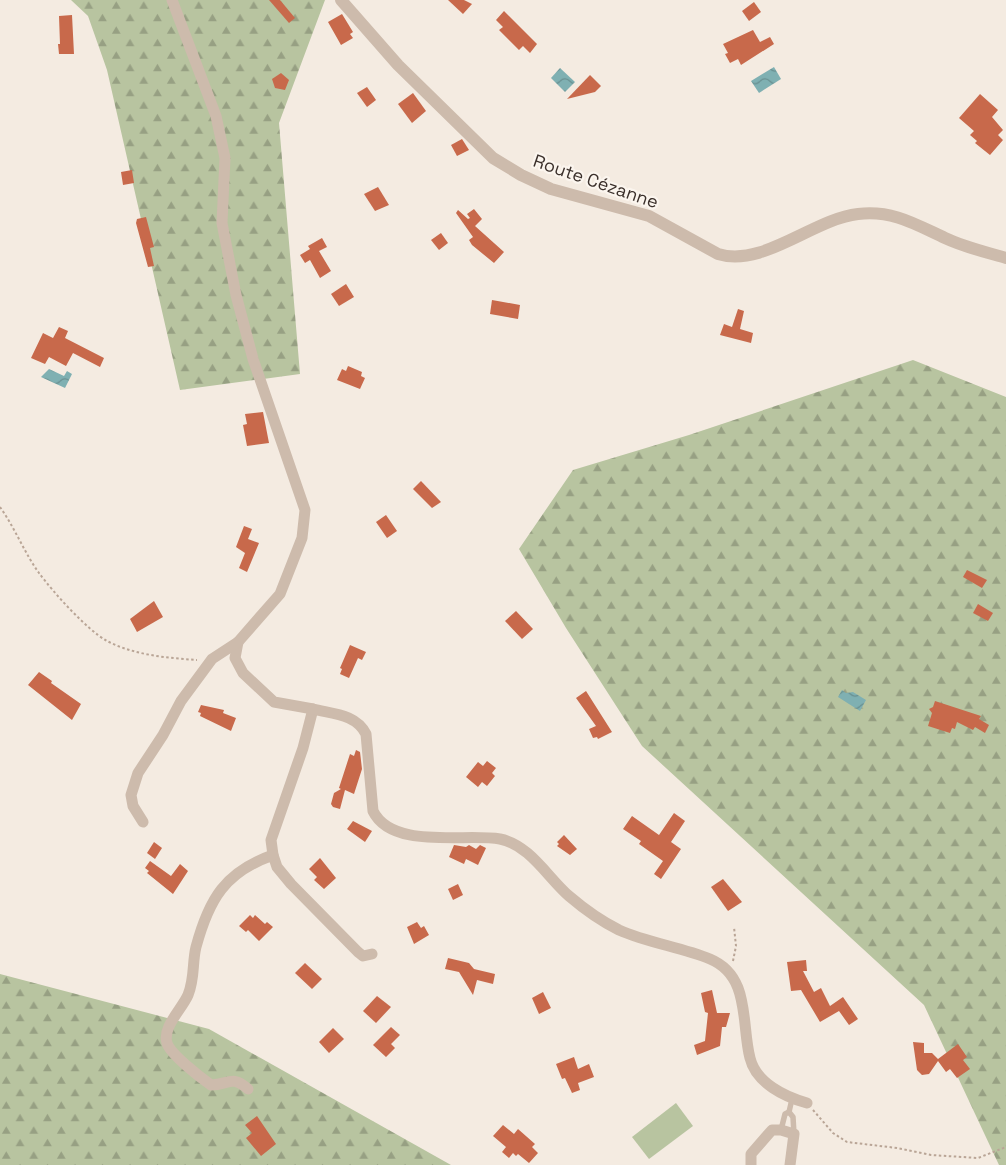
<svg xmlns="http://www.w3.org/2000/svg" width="1006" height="1165" font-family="'Space Grotesk',sans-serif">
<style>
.grass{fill:#b8c4a0}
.forest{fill:url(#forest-firs)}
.water{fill:url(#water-waves)}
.building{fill:#c8694b}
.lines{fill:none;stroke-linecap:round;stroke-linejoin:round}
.path{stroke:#b9a596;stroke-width:2;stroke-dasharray:2.5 2.5;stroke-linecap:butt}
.service{stroke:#cdbbac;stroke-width:5.5}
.minor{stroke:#cdbbac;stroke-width:11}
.tertiary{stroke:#cdbbac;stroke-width:12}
.labels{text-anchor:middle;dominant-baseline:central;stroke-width:4.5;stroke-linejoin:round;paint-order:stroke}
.street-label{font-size:18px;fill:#3b302b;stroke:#fbf5ee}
</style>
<defs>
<pattern id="forest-firs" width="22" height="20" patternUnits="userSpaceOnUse" patternTransform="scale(1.25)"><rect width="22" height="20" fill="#b8c4a0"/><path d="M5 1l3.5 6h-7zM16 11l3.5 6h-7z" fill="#97a083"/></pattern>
<pattern id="water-waves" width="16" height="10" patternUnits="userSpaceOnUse" patternTransform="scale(1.25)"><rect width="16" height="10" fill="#7fb0b2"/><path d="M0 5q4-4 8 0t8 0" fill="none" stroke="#699091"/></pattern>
</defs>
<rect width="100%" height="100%" fill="#f4ebe1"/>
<path class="grass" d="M 676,1103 L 693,1126 L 649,1159 L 632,1137 Z"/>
<g class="forest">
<path d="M 71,0 L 325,0 L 279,123 L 300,374 L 180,390 L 107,70 L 88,16 Z"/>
<path d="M 913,360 L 1006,397 L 1006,1165 L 999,1165 L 924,1005 L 642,746 L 566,628 L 519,549 L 573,470 L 689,435 Z"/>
<path d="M 0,974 L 209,1029 L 451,1165 L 0,1165 Z"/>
</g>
<g class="water">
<path d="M 774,67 L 781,79 L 759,93 L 751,81 Z"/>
<path d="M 560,68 L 575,82 L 565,92 L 551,78 Z"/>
<path d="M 49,369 L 64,376 L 67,371 L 72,374 L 65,388 L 41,377 Z"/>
<path d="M 842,690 L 846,693 L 853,692 L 866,700 L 860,711 L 838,697 Z"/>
</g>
<g class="building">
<path d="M 269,0 L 280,0 L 295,18 L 289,23 Z"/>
<path d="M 448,0 L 464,0 L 472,4 L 463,14 Z"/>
<path d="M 754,2 L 761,12 L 749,21 L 742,11 Z"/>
<path d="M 504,11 L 537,44 L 530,53 L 523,46 L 519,50 L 499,30 L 503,27 L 496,20 Z"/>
<path d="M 342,14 L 353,32 L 350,34 L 353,38 L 341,45 L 328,22 Z"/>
<path d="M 72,15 L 74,54 L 59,54 L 58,44 L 60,44 L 59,16 Z"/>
<path d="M 753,30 L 760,42 L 770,37 L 774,44 L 741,65 L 738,59 L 730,63 L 725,54 L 728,53 L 723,44 Z"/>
<path d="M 281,73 L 289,80 L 285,90 L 275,88 L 272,79 Z"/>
<path d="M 590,75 L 601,86 L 595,92 L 567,99 Z"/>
<path d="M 367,87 L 376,100 L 367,107 L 357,93 Z"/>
<path d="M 413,93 L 426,111 L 412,123 L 398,104 Z"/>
<path d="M 980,94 L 998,110 L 992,117 L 1003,130 L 998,135 L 1003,140 L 990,155 L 975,143 L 977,141 L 970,135 L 974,131 L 959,118 Z"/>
<path d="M 462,139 L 469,150 L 457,156 L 451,145 Z"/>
<path d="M 132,170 L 134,183 L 123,185 L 121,172 Z"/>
<path d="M 378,187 L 389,205 L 375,211 L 364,194 Z"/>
<path d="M 474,209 L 482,219 L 475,226 L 504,252 L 494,263 L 472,245 L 469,240 L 473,237 L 456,213 L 458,210 L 468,219 L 470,218 L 467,214 Z"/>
<path d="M 146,217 L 154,247 L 150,248 L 154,266 L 148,267 L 136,223 L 137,219 Z"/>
<path d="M 441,233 L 448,243 L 439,250 L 431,240 Z"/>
<path d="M 322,238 L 327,247 L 319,251 L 331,271 L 320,278 L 310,260 L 305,263 L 300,255 L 310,249 L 308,246 Z"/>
<path d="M 346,284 L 354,297 L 339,306 L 331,294 Z"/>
<path d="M 492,300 L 520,305 L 518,319 L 490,314 Z"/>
<path d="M 738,309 L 744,311 L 740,329 L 753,333 L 751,343 L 720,335 L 724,324 L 732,327 Z"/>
<path d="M 59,327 L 68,331 L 65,338 L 104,358 L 100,367 L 73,353 L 66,366 L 49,357 L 45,364 L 31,358 L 43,333 L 53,338 Z"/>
<path d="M 348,366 L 362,372 L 361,376 L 365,378 L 360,389 L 337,380 L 342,369 L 346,371 Z"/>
<path d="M 263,412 L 269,443 L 247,446 L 243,425 L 247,424 L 245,414 Z"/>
<path d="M 421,481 L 441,502 L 432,508 L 413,489 Z"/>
<path d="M 386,515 L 397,531 L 387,538 L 376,522 Z"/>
<path d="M 244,526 L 252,529 L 248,539 L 259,543 L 247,572 L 239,568 L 245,553 L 236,547 Z"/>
<path d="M 967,570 L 987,580 L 982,588 L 963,577 Z"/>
<path d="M 154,601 L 163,617 L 137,632 L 130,619 Z"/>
<path d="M 978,604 L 993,613 L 988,621 L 973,613 Z"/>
<path d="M 516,611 L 533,629 L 522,639 L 505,621 Z"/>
<path d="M 350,645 L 366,652 L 362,660 L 358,658 L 349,678 L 340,674 L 342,669 L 340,668 Z"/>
<path d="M 39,672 L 52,681 L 51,683 L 81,704 L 72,720 L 28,685 Z"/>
<path d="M 586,691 L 612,732 L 598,739 L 597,737 L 593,738 L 589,729 L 596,726 L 576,698 Z"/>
<path d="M 935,701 L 981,716 L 979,719 L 989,725 L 985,733 L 975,727 L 973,730 L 957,722 L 955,729 L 952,728 L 950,733 L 928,726 L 932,713 L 929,709 L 933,707 Z"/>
<path d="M 201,705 L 224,710 L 223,713 L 236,718 L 231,731 L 200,716 L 201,713 L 198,712 Z"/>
<path d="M 356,750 L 360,752 L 362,769 L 354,794 L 345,790 L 340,809 L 333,807 L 331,804 L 334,793 L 341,789 L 339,788 L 350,754 L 354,756 Z"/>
<path d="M 487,761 L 496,768 L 492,773 L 495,776 L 487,786 L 482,782 L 478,787 L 466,777 L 478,762 L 483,766 Z"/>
<path d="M 674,813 L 685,821 L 671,842 L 681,849 L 661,879 L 654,874 L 663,861 L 639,844 L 641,841 L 623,829 L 632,816 L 659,835 Z"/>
<path d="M 353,821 L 372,831 L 365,842 L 347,829 Z"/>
<path d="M 564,835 L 577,849 L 570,855 L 557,846 L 559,844 L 557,842 Z"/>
<path d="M 154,842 L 162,848 L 155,859 L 147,853 Z"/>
<path d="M 454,845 L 466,847 L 469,845 L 476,849 L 480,845 L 486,848 L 478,865 L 466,859 L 464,864 L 449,857 Z"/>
<path d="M 320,858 L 336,878 L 324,889 L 314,880 L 317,877 L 309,869 Z"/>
<path d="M 150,861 L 171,876 L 180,864 L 188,871 L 173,894 L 147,873 L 149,871 L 145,868 Z"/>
<path d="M 723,879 L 742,902 L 728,911 L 711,887 Z"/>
<path d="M 458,884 L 463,895 L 453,900 L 448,889 Z"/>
<path d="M 250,915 L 253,918 L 255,915 L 265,924 L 267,922 L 273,927 L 259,941 L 248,930 L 246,932 L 239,926 Z"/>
<path d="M 417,922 L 421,928 L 424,926 L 429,935 L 414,944 L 407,927 Z"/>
<path d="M 448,958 L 469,963 L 474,969 L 495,974 L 493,984 L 477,980 L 473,995 L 459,972 L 445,969 Z"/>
<path d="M 806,960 L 807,971 L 803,971 L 814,992 L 821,988 L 830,1006 L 843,997 L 858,1019 L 849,1025 L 839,1011 L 820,1022 L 801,990 L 791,991 L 787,962 Z"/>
<path d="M 305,963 L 322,979 L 312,989 L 295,973 Z"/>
<path d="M 712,990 L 717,1013 L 730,1013 L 726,1027 L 722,1027 L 720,1046 L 697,1055 L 694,1045 L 705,1041 L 708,1013 L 705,1012 L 701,993 Z"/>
<path d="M 543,992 L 551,1008 L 539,1014 L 532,998 Z"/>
<path d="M 377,996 L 391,1007 L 376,1023 L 363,1011 Z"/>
<path d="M 391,1027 L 400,1035 L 391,1044 L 395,1048 L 386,1057 L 373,1045 Z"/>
<path d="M 333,1028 L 344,1039 L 329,1053 L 319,1042 Z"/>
<path d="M 913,1042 L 924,1043 L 924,1053 L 932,1053 L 938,1059 L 958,1044 L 967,1057 L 963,1060 L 970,1069 L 957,1078 L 950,1069 L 946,1072 L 938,1061 L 929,1074 L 922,1075 L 917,1070 Z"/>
<path d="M 574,1057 L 578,1069 L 589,1064 L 594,1077 L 578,1083 L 580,1090 L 572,1093 L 565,1078 L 562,1079 L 556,1064 Z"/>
<path d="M 257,1116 L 276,1144 L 261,1156 L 246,1138 L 252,1133 L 245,1125 Z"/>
<path d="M 503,1125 L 514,1134 L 518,1129 L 535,1144 L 532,1147 L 538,1153 L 529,1163 L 518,1154 L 516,1156 L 513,1153 L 509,1158 L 502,1152 L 506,1147 L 493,1136 Z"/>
</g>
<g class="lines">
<g class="path">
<path d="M 0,507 C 15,528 25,554 39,573 C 53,592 87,630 107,641 C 134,655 167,658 197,660"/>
<path d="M 733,961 L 736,946 L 734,927"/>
<path d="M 813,1110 L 833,1133 L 847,1142 L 897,1148 L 931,1155 L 978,1158 L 1006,1147"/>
</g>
<g class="service">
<path d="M 792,1099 L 789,1112 L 793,1117 L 794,1134"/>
<path d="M 781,1130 L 785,1114 L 789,1112"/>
</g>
<g class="minor">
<path d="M 238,642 L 235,658 L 243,673 L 274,702 L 313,709 L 303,748 L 271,840 L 273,855 L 277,867 L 291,884 L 358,952 L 363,956 L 372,954"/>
<path d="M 313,709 C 333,714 356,714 366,734 L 373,811 C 392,850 466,833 500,839 C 530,845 548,878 569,896 C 583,908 603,922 619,930 C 648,943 681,947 710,959 C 751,976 741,1024 750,1058 C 756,1083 785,1097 807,1103"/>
<path d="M 143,822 L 133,806 L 131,795 L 138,773 L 163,735 L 181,701 L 212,659 L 238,642 L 280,594 L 302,538 L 305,510 L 253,359 L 236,295 L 222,223 L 225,158 L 216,116 L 172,0"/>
<path d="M 248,1089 C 231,1074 229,1085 211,1085 C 201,1078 170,1054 167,1043 C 162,1027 182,1009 188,995 C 195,978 192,963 196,947 C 209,899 225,872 273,855"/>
<path d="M 751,1165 L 751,1154 L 772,1130 L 781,1130 L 794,1134 L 790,1165"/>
</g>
<path class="tertiary" d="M 341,0 L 398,65 L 493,158 L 521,175 L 551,189 L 649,216 L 718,254 C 763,268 813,219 858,214 C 893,210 915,224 945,238 C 964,247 985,252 1006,258"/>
</g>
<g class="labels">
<g class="street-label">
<text transform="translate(596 181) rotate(19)">Route Cézanne</text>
</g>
</g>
</svg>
